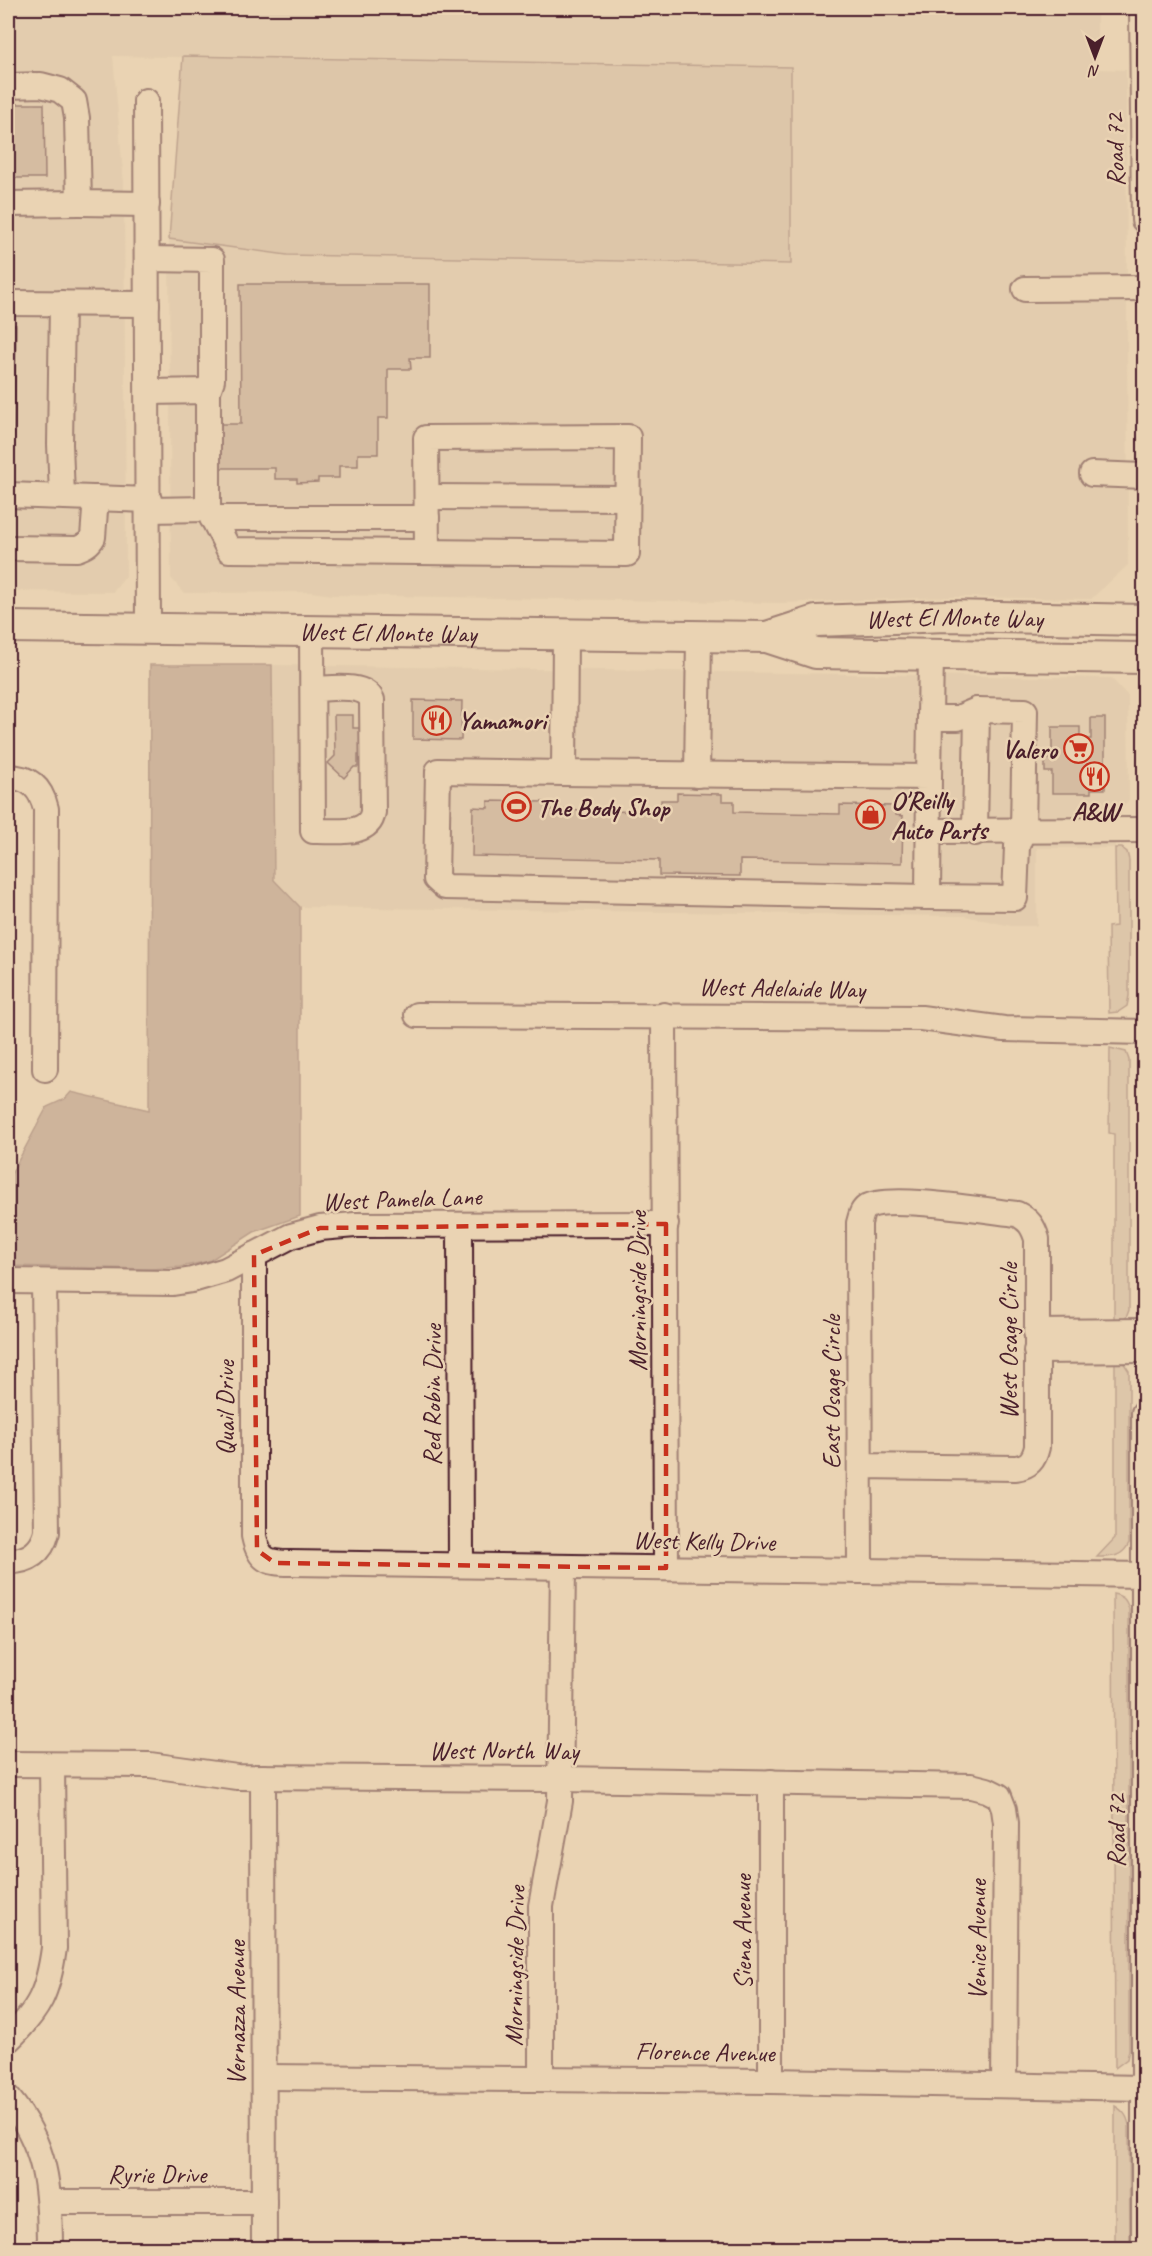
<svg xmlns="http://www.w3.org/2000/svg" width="1152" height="2256" font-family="Caveat,sans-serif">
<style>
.built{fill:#dcc4a8}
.green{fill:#cfb59d;stroke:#8c6a64;stroke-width:1.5}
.water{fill:#ad8e7f;stroke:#85625d;stroke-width:1.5}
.building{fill:#bda18d;stroke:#4a1f2b;stroke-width:1.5}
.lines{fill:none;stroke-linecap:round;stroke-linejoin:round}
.minor-casing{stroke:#4a1f2b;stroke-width:28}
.major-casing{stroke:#4a1f2b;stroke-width:34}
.minor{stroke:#ead3b3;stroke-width:24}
.major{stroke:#ead3b3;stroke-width:30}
.marked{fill:none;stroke:#c8321e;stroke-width:4.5;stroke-dasharray:12 8;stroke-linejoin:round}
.labels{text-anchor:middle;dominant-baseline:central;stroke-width:5;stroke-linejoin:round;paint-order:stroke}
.street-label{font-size:26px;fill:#4a1f2b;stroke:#ead3b3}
.poi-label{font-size:26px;font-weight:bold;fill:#4a1f2b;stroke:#ead3b3;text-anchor:start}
</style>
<rect width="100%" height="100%" fill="#ead3b3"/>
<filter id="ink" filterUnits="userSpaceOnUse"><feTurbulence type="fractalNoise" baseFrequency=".0167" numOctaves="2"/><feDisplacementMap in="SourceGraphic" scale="12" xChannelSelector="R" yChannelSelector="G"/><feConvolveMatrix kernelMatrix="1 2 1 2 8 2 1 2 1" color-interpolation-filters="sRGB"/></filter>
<g filter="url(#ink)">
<g class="built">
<path d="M 8,8 L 1097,8 L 1097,69 L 1126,70 L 1128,565 L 1091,599 L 952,597 L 778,603 L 333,595 L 311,592 L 184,593 L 171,578 L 169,239 L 287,255 L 790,264 L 791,67 L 113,56 L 124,185 L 126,576 L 113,592 L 8,591 Z"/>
<path d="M 272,665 L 1111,678 L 1128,696 L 1129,800 L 1116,814 L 1115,848 L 1037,848 L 1037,926 L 1011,926 L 965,916 L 300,907 L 274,880 Z"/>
</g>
<g class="green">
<path d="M 183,56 L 791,67 L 791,264 L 287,255 L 169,239 Z"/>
<path d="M 1115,848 L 1122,848 L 1127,852 L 1129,860 L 1129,996 L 1127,1006 L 1118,1012 L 1109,1013 L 1108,927 L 1116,926 Z"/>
<path d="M 1110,1048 L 1126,1052 L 1129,1060 L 1129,1310 L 1126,1318 L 1114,1324 L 1114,1134 L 1109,1133 Z"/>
<path d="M 1115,1357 L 1121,1359 L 1129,1371 L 1129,1543 C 1122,1558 1111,1557 1097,1557 L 1115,1538 Z"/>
<path d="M 1113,1594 C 1123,1596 1126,1599 1129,1609 L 1129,2050 L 1127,2059 L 1115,2068 Z"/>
<path d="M 1115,2106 C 1123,2111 1127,2115 1129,2125 L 1130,2248 L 1115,2248 Z"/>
</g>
<path class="water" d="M 150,665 L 272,665 L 274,880 L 300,907 L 300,1216 L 254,1232 L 209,1261 L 180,1267 L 151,1269 L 8,1266 L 8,1180 L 47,1107 L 65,1099 L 71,1092 L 149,1110 Z"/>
<g class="building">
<path d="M 8,104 L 44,104 L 45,178 L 8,178 Z"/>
<path d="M 240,284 L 430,284 L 430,358 L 410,358 L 411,369 L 388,369 L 388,418 L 378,418 L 378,454 L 358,454 L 358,466 L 339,466 L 339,478 L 318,478 L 318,482 L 297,483 L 297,479 L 275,479 L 275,468 L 215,468 L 215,424 L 241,424 Z"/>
<path d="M 8,325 L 16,325 L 14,445 L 8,445 Z"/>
<path d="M 413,700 L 462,701 L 461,740 L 413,739 Z"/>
<path d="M 334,715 L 353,715 L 353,728 L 376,728 L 376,755 L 358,755 L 358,767 L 354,767 L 344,778 L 328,763 L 335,756 Z"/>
<path d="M 1091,718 L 1105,718 L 1105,789 L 1091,789 L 1091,793 L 1052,793 L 1052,772 L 1045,772 L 1045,759 L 1052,759 L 1052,727 L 1080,727 L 1080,739 L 1091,739 Z"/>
<path d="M 677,793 L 722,794 L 722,801 L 734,801 L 734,812 L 840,814 L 840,805 L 896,806 L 896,815 L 903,816 L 902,863 L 740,860 L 740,876 L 659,875 L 659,860 L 472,856 L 473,807 L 488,808 L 488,801 L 546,802 L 546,810 L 661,812 L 661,800 L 677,800 Z"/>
</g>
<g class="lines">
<defs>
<g id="minor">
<path d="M 1142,8 L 1144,220"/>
<path d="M 8,86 L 41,85 L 60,90 L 74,101 L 77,118 L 79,203 L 147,204"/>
<path d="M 146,101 L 148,629"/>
<path d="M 8,204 L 79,203"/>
<path d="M 148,259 L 212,260 L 212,380 L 208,391 L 208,509 L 149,510"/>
<path d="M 1025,289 L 1144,288"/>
<path d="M 8,303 L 147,304"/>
<path d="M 149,392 L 208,391"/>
<path d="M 1092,474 L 1144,476"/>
<path d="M 8,495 L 149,500"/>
<path d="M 62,496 L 60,444 L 62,303"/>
<path d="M 427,497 L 628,498"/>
<path d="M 208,509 L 229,550 L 627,554 L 628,437 L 426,438 L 427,552"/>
<path d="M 212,518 L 427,518"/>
<path d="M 8,548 L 77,549 C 85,546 89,544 93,537 L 96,498"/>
<path d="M 312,632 L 313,831 C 332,830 369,838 373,812 L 372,700 C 364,682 329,689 313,689"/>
<path d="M 564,773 L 438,771 L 436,879 L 445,887 L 928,897 L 929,777 L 564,773 L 565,635"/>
<path d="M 697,775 L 699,636"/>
<path d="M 8,777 C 30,777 41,788 46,809 L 45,1069"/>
<path d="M 929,777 L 931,656"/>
<path d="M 928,831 L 1144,830"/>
<path d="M 975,833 L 977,710"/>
<path d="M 928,897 L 1015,898 L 1017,846 L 1023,830 L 1025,711 L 977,710 L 958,718 L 930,718"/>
<path d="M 417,1015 L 921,1018 L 1004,1029 L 1144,1032"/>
<path d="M 664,1015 L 666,1568"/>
<path d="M 460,1225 L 461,1565"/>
<path d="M 254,1255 L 254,1536 C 259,1560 267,1563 290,1563 L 1144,1575"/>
<path d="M 8,1281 L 173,1283 L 192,1280 L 226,1270 L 291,1236 L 320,1228 L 355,1225 L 666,1224"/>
<path d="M 1036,1332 L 1144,1331"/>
<path d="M 1036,1351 L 1144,1350"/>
<path d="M 860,1466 L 1016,1468 C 1029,1466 1034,1460 1037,1447 L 1037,1239 C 1033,1226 1029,1220 1017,1214 C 990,1211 887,1194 867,1207 C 861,1211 861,1217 859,1223 L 860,1571"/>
<path d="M 8,1561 C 28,1562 42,1552 47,1532 L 44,1282"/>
<path d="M 8,1764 L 150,1765 L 237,1777 L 560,1779 L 971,1786 L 987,1790 L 999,1796 L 1004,1809 L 1006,1823 L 1004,2085"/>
<path d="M 263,1777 L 264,2248"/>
<path d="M 8,2040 C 40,2009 48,1992 54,1948 L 52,1765"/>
<path d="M 265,2077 L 771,2081 L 1144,2088"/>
<path d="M 541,2078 L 541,1906 L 560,1801 L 563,1568"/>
<path d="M 771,2081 L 771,1782"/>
<path d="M 8,2098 C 47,2145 50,2189 50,2248"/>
<path d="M 49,2202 L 264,2202"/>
<path d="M 1144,2248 L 1144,1413"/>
</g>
<g id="major">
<path id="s1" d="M 8,627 L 767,637 L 816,653 L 1144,658"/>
<path id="s2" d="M 767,637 L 816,621 L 946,616 L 1144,620"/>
</g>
</defs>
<use href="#minor" class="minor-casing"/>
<use href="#major" class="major-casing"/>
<use href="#minor" class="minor"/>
<use href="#major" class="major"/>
</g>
</g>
<path d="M0 0H1152V2256H0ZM 666,1224 L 666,1568 L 275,1563 L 257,1550 L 254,1255 L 320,1228 Z" fill="#ead3b3" fill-opacity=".55" fill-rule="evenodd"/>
<path class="marked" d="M 666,1224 L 666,1568 L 275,1563 L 257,1550 L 254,1255 L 320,1228 Z"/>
<defs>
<symbol id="restaurant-ring" viewBox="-11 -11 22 22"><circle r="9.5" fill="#ead3b3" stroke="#c8321e" stroke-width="1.5"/><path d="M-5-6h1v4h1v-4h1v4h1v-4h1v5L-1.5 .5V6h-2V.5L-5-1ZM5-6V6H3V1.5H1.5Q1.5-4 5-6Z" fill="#c8321e"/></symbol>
<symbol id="supermarket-ring" viewBox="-11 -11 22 22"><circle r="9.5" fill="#ead3b3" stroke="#c8321e" stroke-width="1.5"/><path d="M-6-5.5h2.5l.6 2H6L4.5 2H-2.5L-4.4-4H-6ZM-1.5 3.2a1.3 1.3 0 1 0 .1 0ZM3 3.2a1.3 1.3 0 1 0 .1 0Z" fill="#c8321e"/></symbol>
<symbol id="stadium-ring" viewBox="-11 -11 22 22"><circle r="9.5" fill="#ead3b3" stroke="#c8321e" stroke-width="1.5"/><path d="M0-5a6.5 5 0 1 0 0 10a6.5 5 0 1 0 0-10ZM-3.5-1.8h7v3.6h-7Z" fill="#c8321e"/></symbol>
<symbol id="shop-ring" viewBox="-11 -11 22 22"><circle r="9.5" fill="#ead3b3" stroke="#c8321e" stroke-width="1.5"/><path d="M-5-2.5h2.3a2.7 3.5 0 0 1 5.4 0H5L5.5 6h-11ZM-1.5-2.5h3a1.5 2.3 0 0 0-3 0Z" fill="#c8321e"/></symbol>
</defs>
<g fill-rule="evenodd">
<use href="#restaurant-ring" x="420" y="704" width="33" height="33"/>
<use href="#supermarket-ring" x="1062" y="732" width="33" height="33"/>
<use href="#restaurant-ring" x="1078" y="760" width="33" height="33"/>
<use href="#stadium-ring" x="500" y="790" width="33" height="33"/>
<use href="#shop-ring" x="854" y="798" width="33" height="33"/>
</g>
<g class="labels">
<g class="street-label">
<text transform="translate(1115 150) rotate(-91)">Road 72</text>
<text stroke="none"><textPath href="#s2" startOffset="190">West El Monte Way</textPath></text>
<text stroke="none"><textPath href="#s1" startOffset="380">West El Monte Way</textPath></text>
<text transform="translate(782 988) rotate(1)">West Adelaide Way</text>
<text transform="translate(402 1199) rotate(-2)">West Pamela Lane</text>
<text transform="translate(637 1291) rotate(-90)">Morningside Drive</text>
<text transform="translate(1008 1341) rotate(-90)">West Osage Circle</text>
<text transform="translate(831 1392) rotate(-90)">East Osage Circle</text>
<text transform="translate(432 1395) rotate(-90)">Red Robin Drive</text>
<text transform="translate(225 1408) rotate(-90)">Quail Drive</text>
<text transform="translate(704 1541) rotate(1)">West Kelly Drive</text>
<text x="504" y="1750">West North Way</text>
<text transform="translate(1116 1831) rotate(-90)">Road 72</text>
<text transform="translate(742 1932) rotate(-90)">Siena Avenue</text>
<text transform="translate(977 1940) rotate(-90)">Venice Avenue</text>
<text transform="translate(515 1966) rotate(-89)">Morningside Drive</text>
<text transform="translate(236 2013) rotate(-90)">Vernazza Avenue</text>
<text transform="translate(705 2052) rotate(1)">Florence Avenue</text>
<text x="157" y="2174">Ryrie Drive</text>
</g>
<g class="poi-label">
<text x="458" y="720">Yamamori</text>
<text x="1057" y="749" text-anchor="end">Valero</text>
<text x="891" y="800">O'Reilly<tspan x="891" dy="30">Auto Parts</tspan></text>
<text x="537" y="807">The Body Shop</text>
<text x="1095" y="811" text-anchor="middle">A&amp;W</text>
</g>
</g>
<rect width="1152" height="2256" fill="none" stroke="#ead3b3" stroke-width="30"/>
<rect x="15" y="15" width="1122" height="2226" fill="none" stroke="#4a1f2b" stroke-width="2" filter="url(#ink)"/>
<g transform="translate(1095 57) rotate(180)" stroke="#ead3b3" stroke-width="4.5" paint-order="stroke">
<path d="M0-4.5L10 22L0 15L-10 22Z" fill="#4a1f2b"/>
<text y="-9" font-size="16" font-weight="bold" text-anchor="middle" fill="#4a1f2b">N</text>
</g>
</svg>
